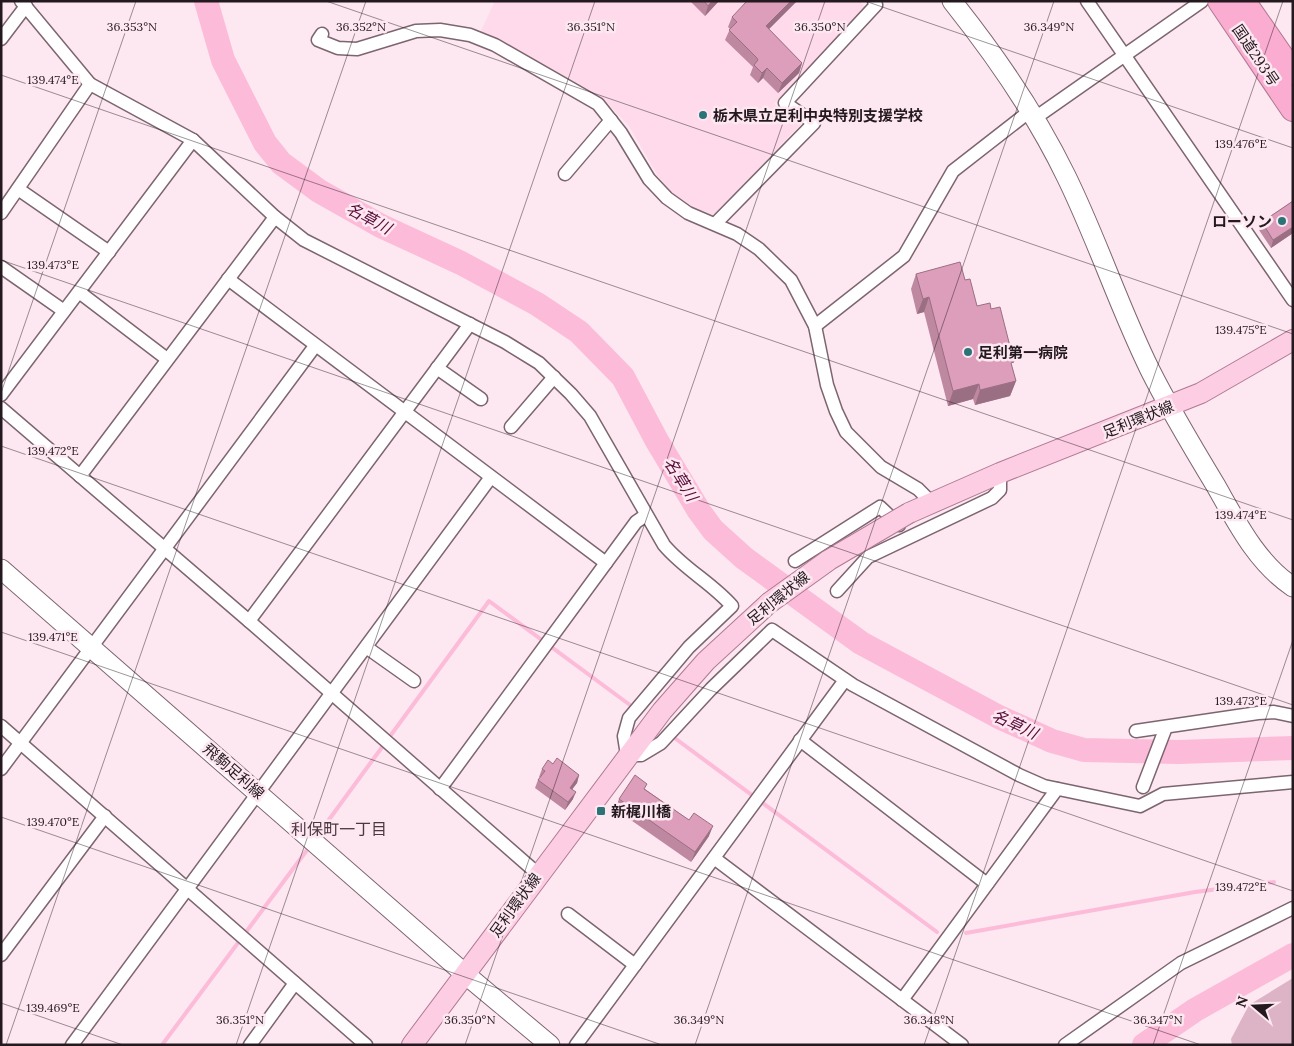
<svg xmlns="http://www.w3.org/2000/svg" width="1294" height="1046" font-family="Lora,'Noto Sans JP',serif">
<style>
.built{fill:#fedaea}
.green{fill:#ddb3c6}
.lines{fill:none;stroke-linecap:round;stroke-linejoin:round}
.stream{stroke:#fcbbd9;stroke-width:4}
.river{stroke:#fcbbd9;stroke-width:24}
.street-casing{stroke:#7d6570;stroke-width:15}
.secondary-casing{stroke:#7d6570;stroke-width:21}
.primary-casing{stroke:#af7992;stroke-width:22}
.highway-casing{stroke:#af7992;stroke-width:26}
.street{stroke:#fff;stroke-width:12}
.secondary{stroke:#fff;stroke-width:19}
.primary{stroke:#fdcde3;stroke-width:20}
.highway{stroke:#fbacd1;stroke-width:24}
.primary-bridge-casing{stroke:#af7992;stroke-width:22;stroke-linecap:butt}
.primary-bridge{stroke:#fdcde3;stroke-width:20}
.wall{fill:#be88a1}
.shaded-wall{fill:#9b6f83}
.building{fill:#dd9ebb;stroke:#9b6f83}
.ticks{fill:none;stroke:#23191e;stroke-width:1;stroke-opacity:0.45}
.poi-dot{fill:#2a7478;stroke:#fde7f0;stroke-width:2}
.labels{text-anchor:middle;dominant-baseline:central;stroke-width:5;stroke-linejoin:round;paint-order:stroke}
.street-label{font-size:15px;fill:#23191e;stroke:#fde7f0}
.poi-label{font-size:15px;font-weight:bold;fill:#23191e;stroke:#fde7f0;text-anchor:start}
.water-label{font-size:16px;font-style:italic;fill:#560c38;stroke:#fde7f0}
.neighbourhood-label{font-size:16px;fill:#4d3741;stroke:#fde7f0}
.ticks-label{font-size:12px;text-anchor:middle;fill:#23191e;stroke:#fde7f0;stroke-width:5;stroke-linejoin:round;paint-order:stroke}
</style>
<rect width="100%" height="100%" fill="#fde7f0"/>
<path class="built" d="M 495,1 L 860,1 L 866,9 L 774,104 L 801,124 L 714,215 L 693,207 L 673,195 L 658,176 L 629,126 L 609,105 L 480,33 Z"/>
<path class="green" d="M 1293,978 L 1293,1045 L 1232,1045 L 1231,1039 L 1249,1005 Z"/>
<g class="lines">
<g class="stream">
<path d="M 676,739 L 937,932"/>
<path d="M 317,836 L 489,601 L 630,705"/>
<path d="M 966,933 L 1195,892 L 1274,882"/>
<path d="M 162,1045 L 310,846"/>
</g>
<g class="river">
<path d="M 206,1 L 223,60 L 265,143 L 281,163 L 319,191 L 381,226 L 461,263 L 537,304 L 579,332 L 623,377 L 657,441 L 699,511 L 713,530 L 744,558 L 861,643 L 999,717 L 1052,741 L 1084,750 L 1179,752 L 1293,748"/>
<path d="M 1144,1045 L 1195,1010 L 1293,955"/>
</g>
<defs>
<g id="street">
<path d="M 21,1 L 90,84 L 193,140 L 275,217 L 304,240 L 505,342 L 539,363 L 571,394 L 590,416 L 664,545 C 684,569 712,583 732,606 L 689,647 L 629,718 L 624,736 L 627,755 L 641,755 L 661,743 L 711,689 L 772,630 L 853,685 L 1019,775 L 1044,786 L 1140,806 L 1163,794 L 1293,782"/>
<path d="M 1087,1 L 1293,300"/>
<path d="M 322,34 L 318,40 L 338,48 L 357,49 L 416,31 L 440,30 L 470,35 L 495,45 L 598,104 L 621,133 L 649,179 L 667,198 L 688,213 L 737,234 L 759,249 L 791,280 L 815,326 L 827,385 L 836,411 L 846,432 L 881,467 L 918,489 L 932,503"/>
<path d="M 1,39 L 26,6"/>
<path d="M 1035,118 L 1202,1"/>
<path d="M 565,174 L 611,120"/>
<path d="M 18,189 L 109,252"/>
<path d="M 1,213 L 90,84"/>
<path d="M 715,224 L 814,123 L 785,103 L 876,5 L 874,1"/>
<path d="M 1,267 L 64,311"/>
<path d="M 228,279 L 606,563"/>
<path d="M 79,292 L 167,359"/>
<path d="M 815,326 L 904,256 L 953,171 L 1030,111"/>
<path d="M 437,368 L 481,399"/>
<path d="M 1,395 L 193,140"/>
<path d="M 1,408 L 249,621 L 538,874"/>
<path d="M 511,427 L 554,377"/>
<path d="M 80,476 L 275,217"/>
<path d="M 795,561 L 880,507 L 899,525"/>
<path d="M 837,591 L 868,557 L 992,498 L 1000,490 L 1000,473"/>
<path d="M 249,621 L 470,324"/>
<path d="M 366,647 L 414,681"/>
<path d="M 1,726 L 366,1045"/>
<path d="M 1136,731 L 1258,713 L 1274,712 L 1293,716"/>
<path d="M 800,740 L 987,884"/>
<path d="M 1,769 L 315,346"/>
<path d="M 1143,787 L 1166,727"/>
<path d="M 440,789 L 636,522 L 646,515"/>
<path d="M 714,858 L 962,1045"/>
<path d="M 568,914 L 635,965"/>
<path d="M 1,955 L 105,816"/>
<path d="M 902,1000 L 1057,789"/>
<path d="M 72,1045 L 491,477"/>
<path d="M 250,1045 L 295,983"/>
<path d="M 576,1045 L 845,680"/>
<path d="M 1065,1045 L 1181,963 L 1293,908"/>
</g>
<g id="secondary">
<path d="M 952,1 C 995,55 1036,114 1066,176 C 1097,239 1119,307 1150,370 C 1170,410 1193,448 1216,486 C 1237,523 1257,563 1293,587"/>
<path d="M 1,569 L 465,974 L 550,1045"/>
</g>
<g id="primary">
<path d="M 909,513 L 1000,473 L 1201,393 L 1293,340"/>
<path d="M 412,1045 L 662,711 L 706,661 L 769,603"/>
</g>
<g id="highway">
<path d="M 1220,1 L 1293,109"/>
<path d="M 1243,1 L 1293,73"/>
</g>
</defs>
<use href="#street" class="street-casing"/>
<use href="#secondary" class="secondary-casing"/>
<use href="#primary" class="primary-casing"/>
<use href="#highway" class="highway-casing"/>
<use href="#street" class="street"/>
<use href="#secondary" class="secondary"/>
<use href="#primary" class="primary"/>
<use href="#highway" class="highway"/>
<defs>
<path id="primary-bridge" d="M 769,603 L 829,560 L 909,513"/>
</defs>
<use href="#primary-bridge" class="primary-bridge-casing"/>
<use href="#primary-bridge" class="primary-bridge"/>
</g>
<g class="wall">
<path d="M 690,1 L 719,1 L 705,16 Z"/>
<path d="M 797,1 L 769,29 L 802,63 L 799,73 L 778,93 L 763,78 L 758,83 L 750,75 L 753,67 L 725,40 L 730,29 L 728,27 L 732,17 Z"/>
<path d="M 1293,201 L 1293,233 L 1271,248 L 1259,230 L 1262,222 Z"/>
<path d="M 916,274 L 965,280 L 977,306 L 991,309 L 1012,367 L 1016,381 L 1010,396 L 975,405 L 973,399 L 948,406 L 924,312 L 917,314 L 911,289 Z"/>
<path d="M 553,764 L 579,775 L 577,783 L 572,789 L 573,799 L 565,810 L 535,788 L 538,780 L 540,777 L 539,777 L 542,769 Z"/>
<path d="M 645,789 L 689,820 L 709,836 L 691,862 L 615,809 L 619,799 Z"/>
</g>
<g class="shaded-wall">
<path d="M 712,1 L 719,1 L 705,16 L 708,6 Z"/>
<path d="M 791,1 L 797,1 L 762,36 L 766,26 Z"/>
<path d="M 802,63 L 799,73 L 778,93 L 782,83 Z"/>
<path d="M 767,68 L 763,78 L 758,83 L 762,73 Z"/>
<path d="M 1293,227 L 1293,233 L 1271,248 L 1273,240 Z"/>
<path d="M 929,297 L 924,312 L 917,314 L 923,299 Z"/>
<path d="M 1016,381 L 1010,396 L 975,405 L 980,390 Z"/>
<path d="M 979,384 L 973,399 L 948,406 L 953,391 Z"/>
<path d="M 579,775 L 577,783 L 568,795 L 570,788 Z"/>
<path d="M 576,792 L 573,799 L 565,810 L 568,802 Z"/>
<path d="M 713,826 L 709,836 L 691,862 L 695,852 Z"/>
</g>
<g class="building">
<path d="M 704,1 L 712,1 L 708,6 Z"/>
<path d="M 747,1 L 791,1 L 766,26 L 802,63 L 782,83 L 767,68 L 762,73 L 754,65 L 758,60 L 757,58 L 729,30 L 737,22 L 732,17 Z"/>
<path d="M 1293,201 L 1293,227 L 1273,240 L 1262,222 Z"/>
<path d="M 960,262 L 965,280 L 970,279 L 977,306 L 990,303 L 991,309 L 1000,307 L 1014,362 L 1011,363 L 1016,381 L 980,390 L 979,384 L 953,391 L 929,297 L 923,299 L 916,274 Z"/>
<path d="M 557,758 L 579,775 L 570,788 L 576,792 L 568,802 L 538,780 L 545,771 L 542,769 L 548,760 L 553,764 Z"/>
<path d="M 635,775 L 647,784 L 644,789 L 689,820 L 694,813 L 713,826 L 695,852 L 619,799 Z"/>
</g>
<path class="ticks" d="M 326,1 L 1293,334M 865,1 L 1293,148M 1,75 L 1293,520M 1,260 L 1293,705M 1,393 L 136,1M 1,446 L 1293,891M 1,632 L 1201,1045M 1,817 L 662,1045M 1,1003 L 123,1045M 6,1045 L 366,1M 236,1045 L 595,1M 465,1045 L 825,1M 695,1045 L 1054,1M 924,1045 L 1283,1M 1153,1045 L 1293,640"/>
<g class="poi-dot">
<circle cx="703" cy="115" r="5"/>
<circle cx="1282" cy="221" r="5"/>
<circle cx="968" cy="352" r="5"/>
<rect x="596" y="806" width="10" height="10" rx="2.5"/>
</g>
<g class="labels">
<g class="street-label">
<text transform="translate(1256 55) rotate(56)">国道293号</text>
<text transform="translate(1138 419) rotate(-22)">足利環状線</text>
<text transform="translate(778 598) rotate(-39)">足利環状線</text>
<text transform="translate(234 771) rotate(41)">飛駒足利線</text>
<text transform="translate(515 905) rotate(-54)">足利環状線</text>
</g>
<g class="poi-label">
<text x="713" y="115">栃木県立足利中央特別支援学校</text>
<text x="1272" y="221" text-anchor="end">ローソン</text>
<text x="978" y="352">足利第一病院</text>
<text x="611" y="811">新梶川橋</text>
</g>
<g class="water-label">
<text transform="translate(369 218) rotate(28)">名草川</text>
<text transform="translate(681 479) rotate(58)">名草川</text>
<text transform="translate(1015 724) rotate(25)">名草川</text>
</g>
<g class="neighbourhood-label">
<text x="339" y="829">利保町一丁目</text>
</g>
</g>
<g class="ticks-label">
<text x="132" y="31">36.353°N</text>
<text x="361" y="31">36.352°N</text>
<text x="591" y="31">36.351°N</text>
<text x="820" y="31">36.350°N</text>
<text x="1049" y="31">36.349°N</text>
<text x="53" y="84">139.474°E</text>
<text x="1241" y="148">139.476°E</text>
<text x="53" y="269">139.473°E</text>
<text x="1241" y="334">139.475°E</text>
<text x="53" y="455">139.472°E</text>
<text x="1241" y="519">139.474°E</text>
<text x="53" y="641">139.471°E</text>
<text x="1241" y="705">139.473°E</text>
<text x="53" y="826">139.470°E</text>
<text x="1241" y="891">139.472°E</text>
<text x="53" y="1012">139.469°E</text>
<text x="240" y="1024">36.351°N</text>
<text x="470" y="1024">36.350°N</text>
<text x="699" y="1024">36.349°N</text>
<text x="929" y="1024">36.348°N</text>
<text x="1158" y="1024">36.347°N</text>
</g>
<rect width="1294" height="1046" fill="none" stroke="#23191e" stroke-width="5"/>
<g transform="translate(1254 1006) rotate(289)" stroke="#fde7f0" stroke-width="4" paint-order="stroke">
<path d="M0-4L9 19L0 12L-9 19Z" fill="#23191e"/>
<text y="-8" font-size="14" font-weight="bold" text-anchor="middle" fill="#23191e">N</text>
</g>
</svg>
